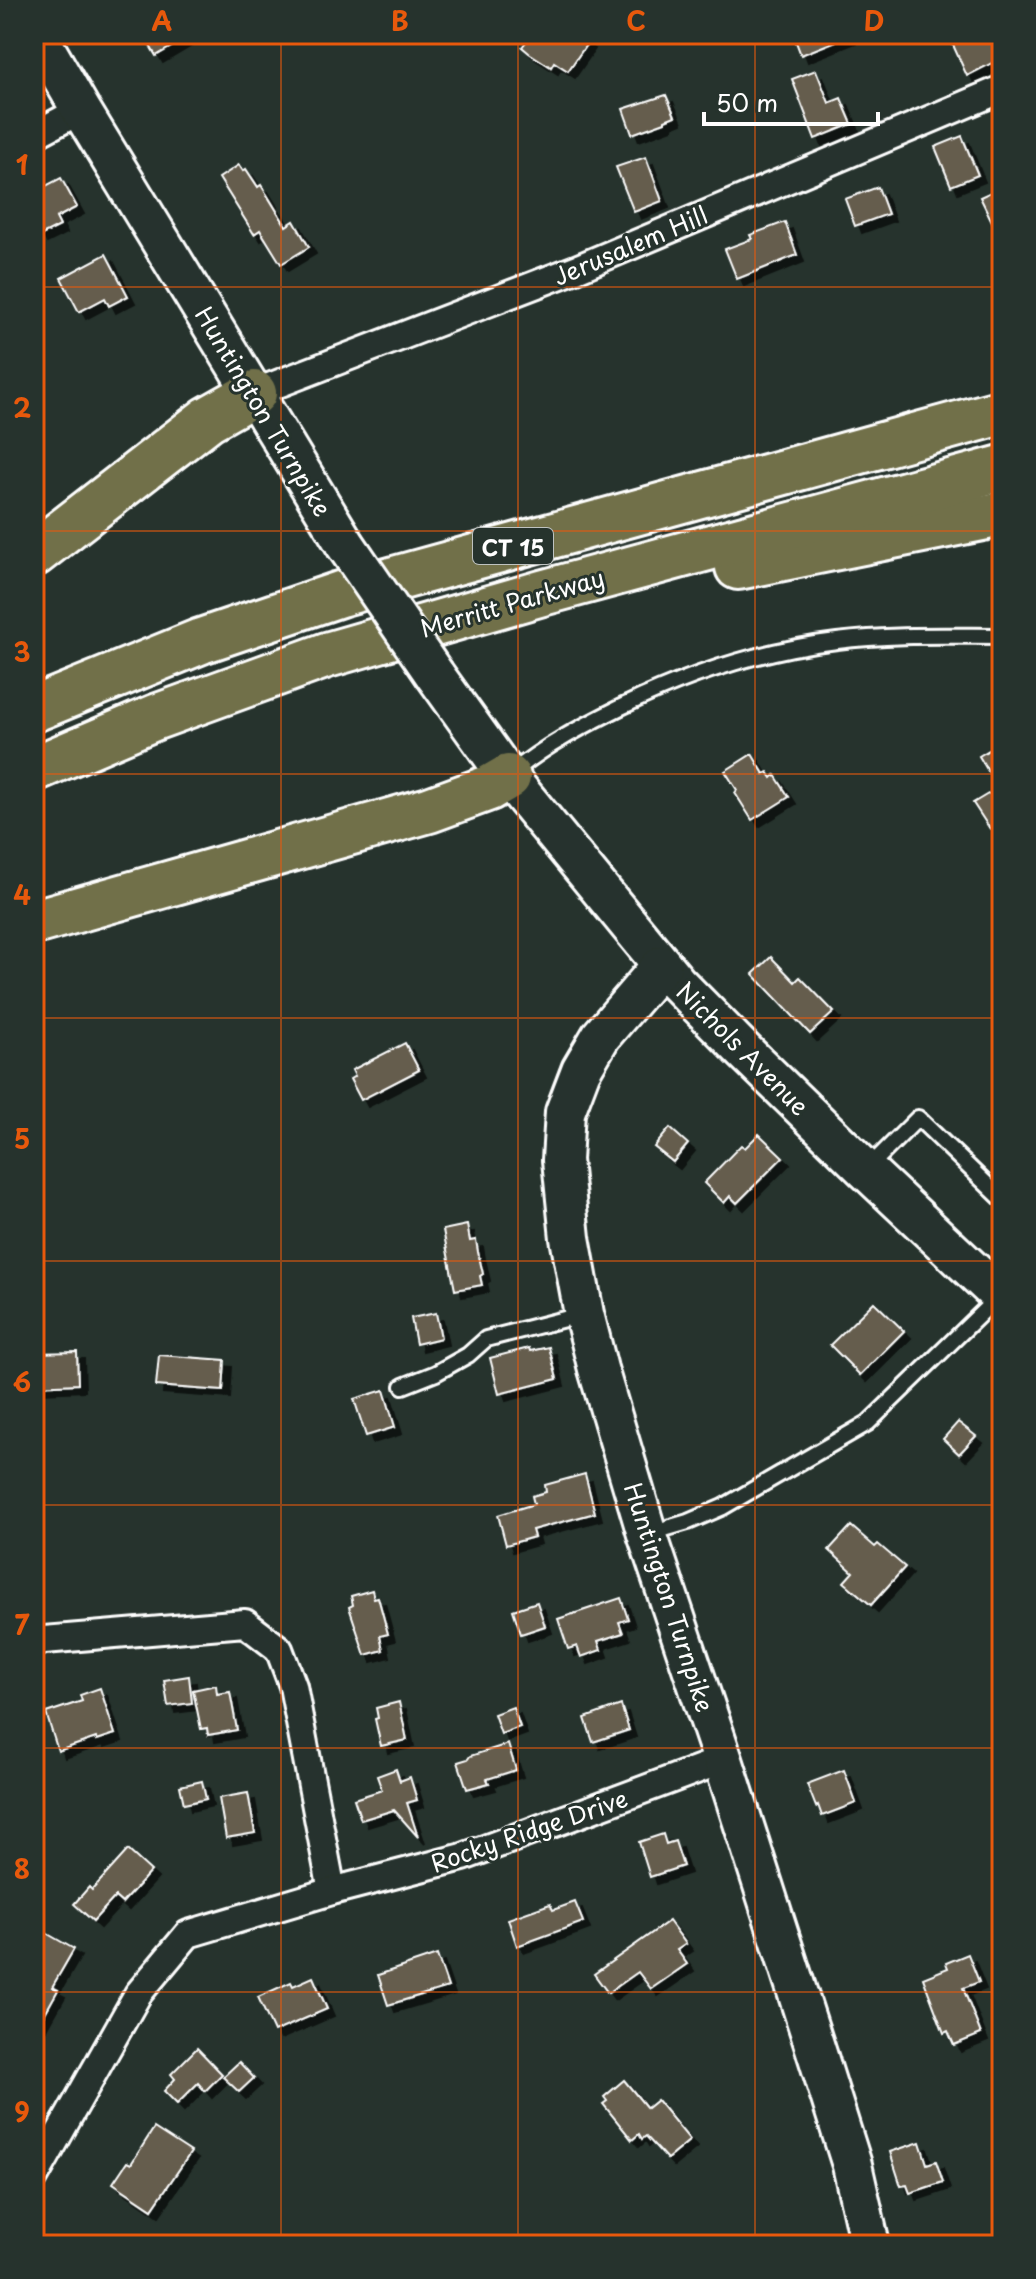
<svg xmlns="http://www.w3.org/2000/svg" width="1036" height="2279" font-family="'Playpen Sans',sans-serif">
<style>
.building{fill:#655d4e;stroke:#fff;stroke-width:2;filter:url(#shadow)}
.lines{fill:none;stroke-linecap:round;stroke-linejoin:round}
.lane-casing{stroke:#fff;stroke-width:20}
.street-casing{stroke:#fff;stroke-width:32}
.secondary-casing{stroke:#fff;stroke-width:44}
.highway-casing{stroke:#fff;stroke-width:50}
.lane{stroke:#26332d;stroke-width:14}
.street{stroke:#26332d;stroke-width:26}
.secondary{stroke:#26332d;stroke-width:38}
.highway{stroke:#71704a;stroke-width:44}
.secondary-bridge-casing{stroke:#fff;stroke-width:44;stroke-linecap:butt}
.secondary-bridge{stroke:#26332d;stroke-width:38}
.grid{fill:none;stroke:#e8590c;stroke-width:2;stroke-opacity:0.55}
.labels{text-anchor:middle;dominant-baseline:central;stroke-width:6;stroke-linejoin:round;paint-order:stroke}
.shield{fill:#26332d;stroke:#bec2c0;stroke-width:2}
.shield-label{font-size:22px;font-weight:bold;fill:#fff}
.street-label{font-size:24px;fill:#fff;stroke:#26332d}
.neatline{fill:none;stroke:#e8590c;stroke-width:3}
.grid-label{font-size:26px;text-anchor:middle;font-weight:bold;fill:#e8590c}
</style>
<defs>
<filter id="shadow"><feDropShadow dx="7" dy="7" stdDeviation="0" flood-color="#0009"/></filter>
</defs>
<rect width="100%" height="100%" fill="#26332d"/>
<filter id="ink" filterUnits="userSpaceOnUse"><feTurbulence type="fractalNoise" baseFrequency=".0125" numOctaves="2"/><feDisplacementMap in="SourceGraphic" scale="16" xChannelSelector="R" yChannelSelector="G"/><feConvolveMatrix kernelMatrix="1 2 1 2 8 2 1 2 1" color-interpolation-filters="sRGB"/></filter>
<g filter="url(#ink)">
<g class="building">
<path d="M 143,34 L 193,34 L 156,56 Z"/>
<path d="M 532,34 L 577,34 L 588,42 L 568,71 L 554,62 L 551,67 L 529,53 L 522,47 Z"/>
<path d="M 793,34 L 851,34 L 851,35 L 801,55 Z"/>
<path d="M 948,34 L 997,34 L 1002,44 L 1002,58 L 967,76 Z"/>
<path d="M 816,70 L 829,103 L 841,98 L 852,124 L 815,139 L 792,79 Z"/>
<path d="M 666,95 L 675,116 L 665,120 L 665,122 L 632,134 L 623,109 Z"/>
<path d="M 962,136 L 978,175 L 951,186 L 935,147 Z"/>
<path d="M 646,157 L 662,201 L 634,212 L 616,167 Z"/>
<path d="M 239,165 L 243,171 L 246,169 L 258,187 L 261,185 L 286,226 L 294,221 L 309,247 L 281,264 L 260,230 L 254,234 L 219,178 Z"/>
<path d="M 61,178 L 77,207 L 56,218 L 60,226 L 40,236 L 34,224 L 34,192 Z"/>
<path d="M 878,187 L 888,214 L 855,226 L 845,199 Z"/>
<path d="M 1002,187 L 1002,242 L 980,197 Z"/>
<path d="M 785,222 L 797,255 L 737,279 L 725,249 L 752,239 L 750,235 Z"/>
<path d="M 106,254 L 128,296 L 109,306 L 105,298 L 79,312 L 61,278 Z"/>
<path d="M 1002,742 L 1002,822 L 990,829 L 973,803 L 998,788 L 979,756 Z"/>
<path d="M 752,754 L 764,774 L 768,772 L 772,778 L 775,775 L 789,797 L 752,820 L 735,793 L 737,790 L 725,771 Z"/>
<path d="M 771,957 L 795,982 L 800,977 L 834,1012 L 810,1034 L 753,974 Z"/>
<path d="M 405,1043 L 419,1070 L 361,1100 L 350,1079 L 355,1076 L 352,1070 Z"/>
<path d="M 670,1128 L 688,1144 L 673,1162 L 654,1147 Z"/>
<path d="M 759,1134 L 783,1157 L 737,1203 L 730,1196 L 724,1203 L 704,1183 L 741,1145 L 745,1148 Z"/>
<path d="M 467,1225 L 470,1241 L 476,1240 L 478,1252 L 483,1274 L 480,1276 L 482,1285 L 455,1290 L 443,1230 Z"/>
<path d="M 874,1302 L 904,1331 L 860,1375 L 830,1345 Z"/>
<path d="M 436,1313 L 441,1338 L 416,1344 L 411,1318 Z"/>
<path d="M 549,1347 L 557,1379 L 499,1394 L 490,1358 L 529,1348 L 530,1351 Z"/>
<path d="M 77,1352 L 78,1384 L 34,1386 L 34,1353 Z"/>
<path d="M 159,1355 L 225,1360 L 223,1391 L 156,1386 Z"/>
<path d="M 384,1390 L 395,1427 L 366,1436 L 354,1399 Z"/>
<path d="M 958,1422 L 976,1436 L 959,1454 L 943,1439 Z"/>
<path d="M 585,1474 L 595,1513 L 532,1530 L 534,1537 L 506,1545 L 498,1515 L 534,1504 L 532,1496 L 546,1492 L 545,1485 Z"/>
<path d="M 851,1526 L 875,1547 L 878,1544 L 905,1567 L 871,1605 L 844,1582 L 853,1572 L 829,1550 Z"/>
<path d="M 372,1590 L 374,1598 L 378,1597 L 388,1634 L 380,1636 L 383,1650 L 365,1655 L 349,1607 L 353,1605 L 351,1596 Z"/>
<path d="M 621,1598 L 628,1619 L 619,1622 L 623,1633 L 598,1641 L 601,1650 L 581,1657 L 577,1646 L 568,1649 L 558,1619 Z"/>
<path d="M 537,1602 L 545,1626 L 521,1634 L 513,1610 Z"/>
<path d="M 189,1676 L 192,1703 L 168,1706 L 164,1680 Z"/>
<path d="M 216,1685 L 217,1694 L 230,1692 L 237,1730 L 208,1735 L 207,1728 L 201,1729 L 193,1690 Z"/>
<path d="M 100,1688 L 115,1734 L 97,1740 L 96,1738 L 58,1751 L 46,1713 L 82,1701 L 80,1695 Z"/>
<path d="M 399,1702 L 407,1740 L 381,1746 L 375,1719 L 378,1718 L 376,1708 Z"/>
<path d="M 621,1705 L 629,1730 L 593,1742 L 585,1718 Z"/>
<path d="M 513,1707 L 520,1727 L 501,1734 L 494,1714 Z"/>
<path d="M 508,1744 L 516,1770 L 487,1779 L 489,1783 L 467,1789 L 458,1762 L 468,1759 L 470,1756 Z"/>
<path d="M 396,1769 L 400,1781 L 410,1777 L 417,1800 L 407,1803 L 418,1837 L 394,1810 L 361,1820 L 354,1799 L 382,1790 L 377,1776 Z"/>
<path d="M 844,1770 L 856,1803 L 822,1816 L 818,1805 L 816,1807 L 807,1784 Z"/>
<path d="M 202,1781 L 206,1799 L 184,1804 L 180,1786 Z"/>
<path d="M 248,1793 L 255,1833 L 226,1838 L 219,1798 Z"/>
<path d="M 663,1834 L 666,1844 L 675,1841 L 683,1866 L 650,1877 L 639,1842 Z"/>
<path d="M 128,1850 L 151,1871 L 122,1903 L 115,1897 L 93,1921 L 74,1904 L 89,1887 L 92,1890 Z"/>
<path d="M 575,1902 L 583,1922 L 517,1946 L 508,1919 L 550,1904 L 553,1910 Z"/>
<path d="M 669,1921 L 686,1944 L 677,1950 L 687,1964 L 651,1989 L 638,1972 L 608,1993 L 594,1974 Z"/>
<path d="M 46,1933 L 74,1949 L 52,1987 L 58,1990 L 34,2033 L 34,1954 Z"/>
<path d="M 968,1954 L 979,1982 L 963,1988 L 981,2034 L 954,2045 L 948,2031 L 944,2033 L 923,1978 L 948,1968 L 946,1963 Z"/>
<path d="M 437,1955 L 448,1987 L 388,2005 L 378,1975 Z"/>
<path d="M 313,1977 L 327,2009 L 274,2032 L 258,1997 L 291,1982 L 293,1986 Z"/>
<path d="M 197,2048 L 222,2074 L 205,2091 L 198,2083 L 177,2104 L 164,2091 L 175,2079 L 171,2074 Z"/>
<path d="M 239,2062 L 254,2078 L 239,2092 L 223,2077 Z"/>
<path d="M 624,2080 L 647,2108 L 657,2100 L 690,2140 L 667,2159 L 646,2136 L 642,2139 L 639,2134 L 632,2140 L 603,2104 L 607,2101 L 604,2097 Z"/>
<path d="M 154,2128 L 191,2152 L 152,2209 L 113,2183 L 127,2162 L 131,2164 Z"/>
<path d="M 920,2142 L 927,2164 L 936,2161 L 943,2182 L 910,2193 L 907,2185 L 901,2186 L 890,2152 Z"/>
</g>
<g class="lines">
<defs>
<g id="lane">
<path d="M 511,774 C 544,746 583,726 621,707 C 689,674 761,650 837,641 C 891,634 947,636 1002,636"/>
<path d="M 867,1169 L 918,1118 L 1002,1199"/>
<path d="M 403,1386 L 436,1373 L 468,1355 L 486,1339 L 584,1314"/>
<path d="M 647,1534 L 688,1522 L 723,1507 L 868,1423 L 999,1296"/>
</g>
<g id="street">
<path d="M 34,135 L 81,110"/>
<path d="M 254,393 L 576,269 L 1002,89"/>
<path d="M 34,1644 L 44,1640 L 245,1623 L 279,1649 L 293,1686 L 332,1891"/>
<path d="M 34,2178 L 138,1994 L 188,1934 L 332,1891 L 463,1857 L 723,1760"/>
</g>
<g id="secondary">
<path d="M 37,34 L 81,110 L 345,544"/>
<path d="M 435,675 L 508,777 L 677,983 L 744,1051 L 866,1170 L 1002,1298"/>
<path d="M 662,965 L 601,1036 L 581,1070 L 565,1112 L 562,1160 L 570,1238 L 584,1314 L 598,1369 L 647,1534 L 723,1760 L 819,2060 L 852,2165 L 870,2245"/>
</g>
<g id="highway">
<path d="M 34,554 L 208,419 L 254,393"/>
<path d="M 738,567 L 1002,514"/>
<path d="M 34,709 L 201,641 L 340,594 L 1002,412"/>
<path d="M 34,769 L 156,717 L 327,655 L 542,593 L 1002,468"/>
<path d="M 34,922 L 429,810 L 489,788 L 508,777"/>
</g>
</defs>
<use href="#lane" class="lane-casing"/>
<use href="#street" class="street-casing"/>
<use href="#secondary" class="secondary-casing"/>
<use href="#highway" class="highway-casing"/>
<use href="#lane" class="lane"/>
<use href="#street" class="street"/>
<use href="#secondary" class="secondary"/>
<use href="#highway" class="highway"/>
<defs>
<path id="secondary-bridge" d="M 345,544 L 435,675"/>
</defs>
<use href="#secondary-bridge" class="secondary-bridge-casing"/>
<use href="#secondary-bridge" class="secondary-bridge"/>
</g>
</g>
<path class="grid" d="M 281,34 L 281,2245M 518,34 L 518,2245M 755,34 L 755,2245M 34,287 L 1002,287M 34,531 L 1002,531M 34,774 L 1002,774M 34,1018 L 1002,1018M 34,1261 L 1002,1261M 34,1505 L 1002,1505M 34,1748 L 1002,1748M 34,1992 L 1002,1992"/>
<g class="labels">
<rect class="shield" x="473" y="528" width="80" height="36" rx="6"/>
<g class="shield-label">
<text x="513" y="546">CT 15</text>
</g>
<g class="street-label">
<text transform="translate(630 245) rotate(-23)">Jerusalem Hill</text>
<text transform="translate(264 411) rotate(59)">Huntington Turnpike</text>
<text transform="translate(512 602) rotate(-16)">Merritt Parkway</text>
<text transform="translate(743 1048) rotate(45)">Nichols Avenue</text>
<text transform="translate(670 1597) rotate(72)">Huntington Turnpike</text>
<text transform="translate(529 1830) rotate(-19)">Rocky Ridge Drive</text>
</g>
</g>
<rect width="1036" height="2279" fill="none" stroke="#26332d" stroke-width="88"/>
<path d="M704 112v12h174v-12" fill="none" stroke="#ffffff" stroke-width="4"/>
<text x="716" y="112" font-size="24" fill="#ffffff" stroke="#26332d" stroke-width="6" paint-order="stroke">50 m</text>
<rect x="44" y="44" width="948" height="2191" class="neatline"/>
<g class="grid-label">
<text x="162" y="31">A</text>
<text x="400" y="31">B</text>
<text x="636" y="31">C</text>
<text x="874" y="31">D</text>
<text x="22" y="175">1</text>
<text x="22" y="418">2</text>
<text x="22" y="662">3</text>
<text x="22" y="905">4</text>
<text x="22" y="1149">5</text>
<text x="22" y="1392">6</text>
<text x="22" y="1635">7</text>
<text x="22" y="1879">8</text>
<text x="22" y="2122">9</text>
</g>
</svg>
